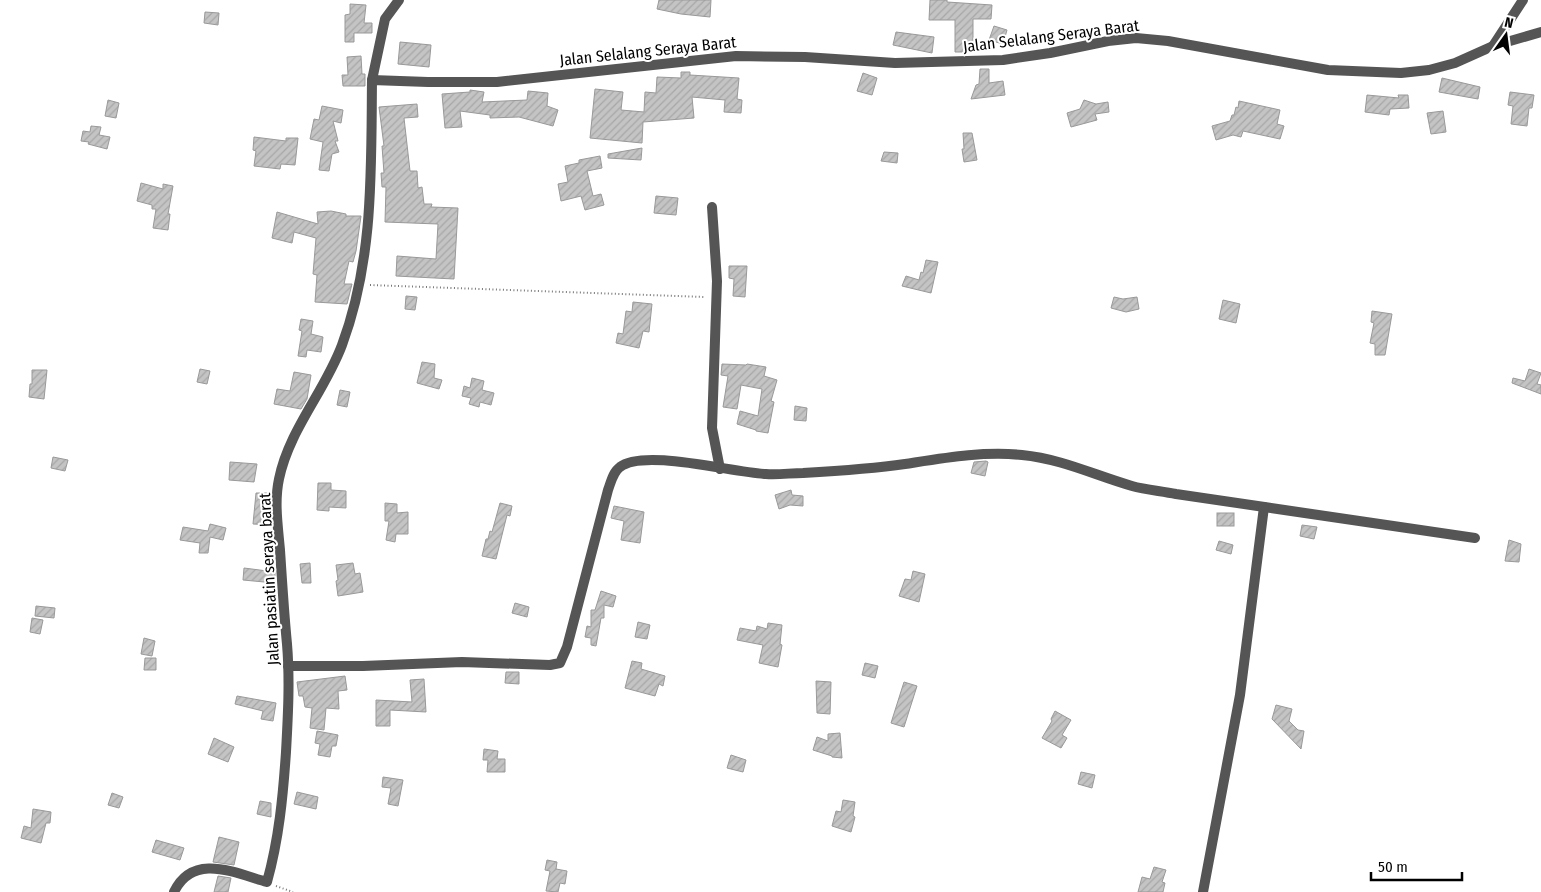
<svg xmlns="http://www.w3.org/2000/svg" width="1541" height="892" font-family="'Fira Sans Condensed',sans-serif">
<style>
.building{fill:url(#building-hatch);stroke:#999}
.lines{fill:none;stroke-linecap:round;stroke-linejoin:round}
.path{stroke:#777;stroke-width:2;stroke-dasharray:1 2.5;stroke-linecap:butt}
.minor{stroke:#555;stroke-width:10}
.tertiary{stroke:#555;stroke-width:10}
.labels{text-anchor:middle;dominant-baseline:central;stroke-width:4;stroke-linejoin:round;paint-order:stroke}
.street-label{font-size:16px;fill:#000;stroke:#fff}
</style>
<defs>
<pattern id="building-hatch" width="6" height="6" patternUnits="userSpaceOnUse" patternTransform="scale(1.25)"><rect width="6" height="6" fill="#c4c4c4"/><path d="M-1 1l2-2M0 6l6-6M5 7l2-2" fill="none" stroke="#a7a7a7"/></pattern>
</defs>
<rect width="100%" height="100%" fill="#fff"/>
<g class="building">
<path d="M 659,0 L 711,0 L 710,17 L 681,14 L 657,9 Z"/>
<path d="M 930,0 L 947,0 L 947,2 L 992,5 L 991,19 L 973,19 L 973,52 L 955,52 L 955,20 L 929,20 Z"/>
<path d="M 350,4 L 366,5 L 364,23 L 372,23 L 372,33 L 354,33 L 354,42 L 345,42 L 345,15 L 350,14 Z"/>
<path d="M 205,12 L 219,13 L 218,25 L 204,23 Z"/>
<path d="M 994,26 L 1007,30 L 1003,44 L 989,40 Z"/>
<path d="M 896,32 L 934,37 L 932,53 L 893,45 Z"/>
<path d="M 400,42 L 431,45 L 429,67 L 398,64 Z"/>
<path d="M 361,56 L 362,74 L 365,74 L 365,86 L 343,86 L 342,75 L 348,75 L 347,57 Z"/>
<path d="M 980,69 L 989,69 L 989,83 L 1003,81 L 1005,95 L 971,99 L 976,85 L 979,84 Z"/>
<path d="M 681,72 L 690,72 L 690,75 L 739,78 L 737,99 L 742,100 L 741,113 L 724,112 L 725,100 L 692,97 L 694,118 L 643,122 L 642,143 L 590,138 L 595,89 L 623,92 L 621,110 L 644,112 L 645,92 L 656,93 L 657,77 L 681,78 Z"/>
<path d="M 863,73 L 877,78 L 872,95 L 857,91 Z"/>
<path d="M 1442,78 L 1480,87 L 1478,99 L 1439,92 Z"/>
<path d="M 470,90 L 484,92 L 482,102 L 527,100 L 528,91 L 548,93 L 547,106 L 558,110 L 553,126 L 519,117 L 490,118 L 490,115 L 460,111 L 462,127 L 445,128 L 442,94 L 470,92 Z"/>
<path d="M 1510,92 L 1534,95 L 1532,108 L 1529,108 L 1527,126 L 1511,124 L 1513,106 L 1508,105 Z"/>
<path d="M 1367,95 L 1399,98 L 1398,95 L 1408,95 L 1409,108 L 1390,109 L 1389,115 L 1365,112 Z"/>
<path d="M 108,100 L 119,103 L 116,118 L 105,116 Z"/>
<path d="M 1084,100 L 1096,104 L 1108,102 L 1109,112 L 1095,114 L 1097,120 L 1071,127 L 1067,113 L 1080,109 Z"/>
<path d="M 1239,101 L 1280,110 L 1277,124 L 1284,126 L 1280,139 L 1243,131 L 1241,137 L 1233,135 L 1216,140 L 1212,126 L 1230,121 L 1232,115 L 1234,115 L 1236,107 L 1238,108 Z"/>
<path d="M 417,104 L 418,117 L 404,118 L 410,171 L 417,171 L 418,188 L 422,187 L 424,204 L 432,204 L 431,207 L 458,208 L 454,279 L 396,276 L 397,256 L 436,259 L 438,224 L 385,222 L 386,187 L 382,187 L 381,173 L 384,173 L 382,146 L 384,146 L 379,107 Z"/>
<path d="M 322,106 L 343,110 L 341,123 L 333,121 L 338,141 L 335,141 L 339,152 L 332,154 L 329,171 L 319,170 L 323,142 L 310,139 L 314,119 L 319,120 Z"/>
<path d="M 1443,111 L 1446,132 L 1431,134 L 1427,113 Z"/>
<path d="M 91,126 L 101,127 L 99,135 L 110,137 L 107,149 L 88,144 L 89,142 L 81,141 L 83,131 L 90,132 Z"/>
<path d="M 963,133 L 972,133 L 977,160 L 964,162 L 962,149 L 964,149 Z"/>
<path d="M 254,137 L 286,141 L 286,138 L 298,138 L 295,165 L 281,164 L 280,169 L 254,166 L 256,151 L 253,150 Z"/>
<path d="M 642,148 L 641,160 L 608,158 L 608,154 Z"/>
<path d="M 884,152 L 898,153 L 897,163 L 881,161 Z"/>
<path d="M 600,156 L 602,168 L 587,171 L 593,196 L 601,194 L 604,205 L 585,210 L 581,196 L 561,201 L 558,184 L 568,182 L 565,166 L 579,163 L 579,160 Z"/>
<path d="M 141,183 L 163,189 L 163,184 L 173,186 L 168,214 L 170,214 L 168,230 L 153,228 L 156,209 L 152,209 L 152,205 L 137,201 Z"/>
<path d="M 656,196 L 678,198 L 676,215 L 654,213 Z"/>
<path d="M 331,211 L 346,214 L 346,216 L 361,216 L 356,251 L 353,262 L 349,261 L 344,284 L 352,284 L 347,304 L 315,302 L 317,275 L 313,274 L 316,238 L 294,232 L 292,243 L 272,238 L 277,212 L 318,224 L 317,212 Z"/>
<path d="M 926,260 L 938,262 L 931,293 L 902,286 L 906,276 L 919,280 L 921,272 L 923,273 Z"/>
<path d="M 729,266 L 747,266 L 745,297 L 733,296 L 734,279 L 729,278 Z"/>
<path d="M 406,296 L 417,297 L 415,310 L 405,309 Z"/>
<path d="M 1114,297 L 1123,299 L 1137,297 L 1139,309 L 1126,312 L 1111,308 Z"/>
<path d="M 1223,300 L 1240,304 L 1236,323 L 1219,319 Z"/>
<path d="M 633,302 L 652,304 L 649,332 L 643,331 L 639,348 L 616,343 L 618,333 L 623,334 L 626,311 L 632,312 Z"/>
<path d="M 1372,311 L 1392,314 L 1385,355 L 1375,355 L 1375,344 L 1370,343 L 1374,323 L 1371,322 Z"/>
<path d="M 301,319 L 313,321 L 311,334 L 323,337 L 321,352 L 307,350 L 306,357 L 298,356 L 302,331 L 299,330 Z"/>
<path d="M 422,362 L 435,364 L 434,378 L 442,380 L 439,389 L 417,383 Z"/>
<path d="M 722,364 L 746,365 L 747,364 L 766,367 L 764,376 L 777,380 L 771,401 L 774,402 L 768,433 L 756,431 L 756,430 L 737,424 L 740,411 L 758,416 L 762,389 L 741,385 L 737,409 L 723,407 L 728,376 L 721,375 Z"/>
<path d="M 200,369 L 210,371 L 207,384 L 197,382 Z"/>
<path d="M 1529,369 L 1541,373 L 1537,384 L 1541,385 L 1541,394 L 1512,383 L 1513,378 L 1525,381 Z"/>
<path d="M 32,370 L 47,370 L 44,399 L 29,397 L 30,384 L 32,384 Z"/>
<path d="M 294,372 L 311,375 L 307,399 L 301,409 L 274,404 L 277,389 L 290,391 Z"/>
<path d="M 472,378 L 484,381 L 482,390 L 494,393 L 491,405 L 480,402 L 479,407 L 469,404 L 471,398 L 462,396 L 464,386 L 470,388 Z"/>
<path d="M 340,390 L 350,392 L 347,407 L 337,405 Z"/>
<path d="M 795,406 L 807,408 L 806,421 L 794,420 Z"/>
<path d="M 53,457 L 68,460 L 65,471 L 51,468 Z"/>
<path d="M 986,461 L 988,462 L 985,476 L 971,473 L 974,462 Z"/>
<path d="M 230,462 L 257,464 L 254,482 L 229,480 Z"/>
<path d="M 318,483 L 331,483 L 331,490 L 346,491 L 346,508 L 329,507 L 329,511 L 317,510 Z"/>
<path d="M 791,490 L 792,495 L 803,496 L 803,506 L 790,505 L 779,509 L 775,495 Z"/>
<path d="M 256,493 L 270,493 L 271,525 L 253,524 Z"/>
<path d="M 385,503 L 397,504 L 397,513 L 408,512 L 408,534 L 396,534 L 395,542 L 386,540 L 389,521 L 385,521 Z"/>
<path d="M 500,503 L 512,506 L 510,516 L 507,515 L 496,559 L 482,556 L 486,539 L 488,539 L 490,531 L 492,532 Z"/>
<path d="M 614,506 L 644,512 L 640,543 L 621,540 L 624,521 L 611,518 Z"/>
<rect x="1217" y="513" width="17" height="13"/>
<path d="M 210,524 L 226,528 L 223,540 L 210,537 L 208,553 L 199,553 L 200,543 L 180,540 L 183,527 L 208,531 Z"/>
<path d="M 1302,525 L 1317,527 L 1314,539 L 1300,536 Z"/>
<path d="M 1509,540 L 1521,544 L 1519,562 L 1505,561 Z"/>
<path d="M 1219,541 L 1233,545 L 1231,554 L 1216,550 Z"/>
<path d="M 310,563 L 311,583 L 302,583 L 300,564 Z"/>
<path d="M 353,563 L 355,574 L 360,573 L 363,592 L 338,596 L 336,581 L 338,580 L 336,565 Z"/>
<path d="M 244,568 L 275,572 L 275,583 L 243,580 Z"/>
<path d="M 913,571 L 925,574 L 919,602 L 899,596 L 905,579 L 911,580 Z"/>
<path d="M 601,591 L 616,596 L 613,607 L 604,605 L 604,618 L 601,618 L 596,646 L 591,645 L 591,638 L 585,637 L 587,626 L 591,627 L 591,610 L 595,610 Z"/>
<path d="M 515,603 L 529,607 L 527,617 L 512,613 Z"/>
<path d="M 36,606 L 55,608 L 54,618 L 35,616 Z"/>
<path d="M 32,618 L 43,620 L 40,634 L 30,632 Z"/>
<path d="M 638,622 L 650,625 L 647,639 L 635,637 Z"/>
<path d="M 768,623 L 782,625 L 780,644 L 782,645 L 778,667 L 759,663 L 763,645 L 737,640 L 740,628 L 756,631 L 757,626 L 767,629 Z"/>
<path d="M 144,638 L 155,641 L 152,656 L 141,654 Z"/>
<path d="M 145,658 L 156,658 L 156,670 L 144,670 Z"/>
<path d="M 632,661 L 642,663 L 641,669 L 665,676 L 663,686 L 659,684 L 655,696 L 625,688 Z"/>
<path d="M 865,663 L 878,666 L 875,678 L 862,675 Z"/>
<path d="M 506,672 L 519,672 L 519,684 L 505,683 Z"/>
<path d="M 345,676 L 347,690 L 338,691 L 339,709 L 326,708 L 324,730 L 310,728 L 312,708 L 305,707 L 303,696 L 299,696 L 297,682 Z"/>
<path d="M 424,679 L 426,712 L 390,710 L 390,726 L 376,726 L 376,700 L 412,702 L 410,680 Z"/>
<path d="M 816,681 L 831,682 L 830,714 L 817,713 Z"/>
<path d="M 904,682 L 917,686 L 904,727 L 891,723 Z"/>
<path d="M 237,696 L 276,703 L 273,721 L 261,719 L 263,711 L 235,704 Z"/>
<path d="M 1276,705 L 1292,709 L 1289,721 L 1298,730 L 1304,731 L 1301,749 L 1272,719 Z"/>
<path d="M 1055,711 L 1071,720 L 1062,735 L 1067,738 L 1061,748 L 1042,738 L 1052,721 L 1051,719 Z"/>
<path d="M 317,731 L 338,735 L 336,746 L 332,746 L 330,757 L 318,755 L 320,744 L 315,743 Z"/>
<path d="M 840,733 L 842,758 L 832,757 L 832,756 L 813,750 L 817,737 L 828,741 L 828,734 Z"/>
<path d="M 214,738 L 234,747 L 228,762 L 208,754 Z"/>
<path d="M 484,749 L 498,751 L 497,759 L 505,759 L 505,772 L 487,772 L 488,760 L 483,760 Z"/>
<path d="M 731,755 L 746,760 L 743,772 L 727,768 Z"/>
<path d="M 1081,772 L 1095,775 L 1092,788 L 1078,784 Z"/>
<path d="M 383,777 L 403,780 L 398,806 L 388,804 L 391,788 L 382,787 Z"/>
<path d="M 297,792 L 318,797 L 316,809 L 294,804 Z"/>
<path d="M 112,793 L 123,797 L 119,808 L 108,805 Z"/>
<path d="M 843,800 L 855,802 L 853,816 L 855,817 L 851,832 L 832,826 L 836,811 L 841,812 Z"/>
<path d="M 260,801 L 271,803 L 271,817 L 257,814 Z"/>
<path d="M 33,809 L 51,812 L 50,823 L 46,823 L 41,843 L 21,838 L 24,826 L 31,828 Z"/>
<path d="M 219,837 L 239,842 L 234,865 L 213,862 Z"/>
<path d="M 156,840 L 184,848 L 180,860 L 152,852 Z"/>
<path d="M 547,860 L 557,862 L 556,869 L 567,871 L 565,884 L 560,883 L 558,892 L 546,891 L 550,871 L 545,870 Z"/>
<path d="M 1154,867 L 1166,870 L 1162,882 L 1165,883 L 1163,892 L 1138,892 L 1142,877 L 1150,879 Z"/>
<path d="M 218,876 L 231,878 L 228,892 L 214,892 Z"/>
</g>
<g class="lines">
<g class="path">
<path d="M 370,285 L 705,297"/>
<path d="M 276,886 L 293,892"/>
</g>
<g class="minor">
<path d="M 372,80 L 385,19 L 399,0"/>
<path d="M 712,207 L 717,281 L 712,428 L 720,469"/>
<path d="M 288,666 L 363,666 L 462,662 L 550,665 L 560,663 L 567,647 L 608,490 C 611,482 613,472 620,467 C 644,448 734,473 766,474 C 778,475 791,473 803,473 C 838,471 871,469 905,464 C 944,458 983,451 1022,455 C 1062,459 1094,475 1132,486 C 1146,490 1162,491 1176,494 L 1475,538"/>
<path d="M 1203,892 L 1240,695 L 1264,507"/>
</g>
<g class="tertiary">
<path d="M 1493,46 L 1523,0"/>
<path d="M 174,892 C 193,852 235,873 267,882 C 279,839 283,796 286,752 C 288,716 290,680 287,644 C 284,613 282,581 280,550 C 278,527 274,502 279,479 C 289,430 325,391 342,345 C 374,259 371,170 372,80 L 428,82 L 497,82 L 736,56 L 805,57 L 895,63 L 1003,60 L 1050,53 L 1108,41 L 1136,38 L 1168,41 L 1328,70 L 1401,73 L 1429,70 L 1455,63 L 1493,46 L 1541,32"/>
</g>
</g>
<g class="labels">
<g class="street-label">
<text transform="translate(1051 36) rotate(-7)">Jalan Selalang Seraya Barat</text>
<text transform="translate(648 51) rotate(-6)">Jalan Selalang Seraya Barat</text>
<text transform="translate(269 579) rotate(-93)">Jalan pasiatin seraya barat</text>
</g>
</g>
<g transform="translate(1506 35) rotate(14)" stroke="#ffffff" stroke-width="4" paint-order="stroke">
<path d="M0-4L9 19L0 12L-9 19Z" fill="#000000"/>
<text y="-8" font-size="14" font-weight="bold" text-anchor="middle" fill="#000000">N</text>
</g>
<path d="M1371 872v8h91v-8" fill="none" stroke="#000000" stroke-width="2.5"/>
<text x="1378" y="872" font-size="15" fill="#000000" stroke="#ffffff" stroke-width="4" paint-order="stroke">50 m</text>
</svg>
